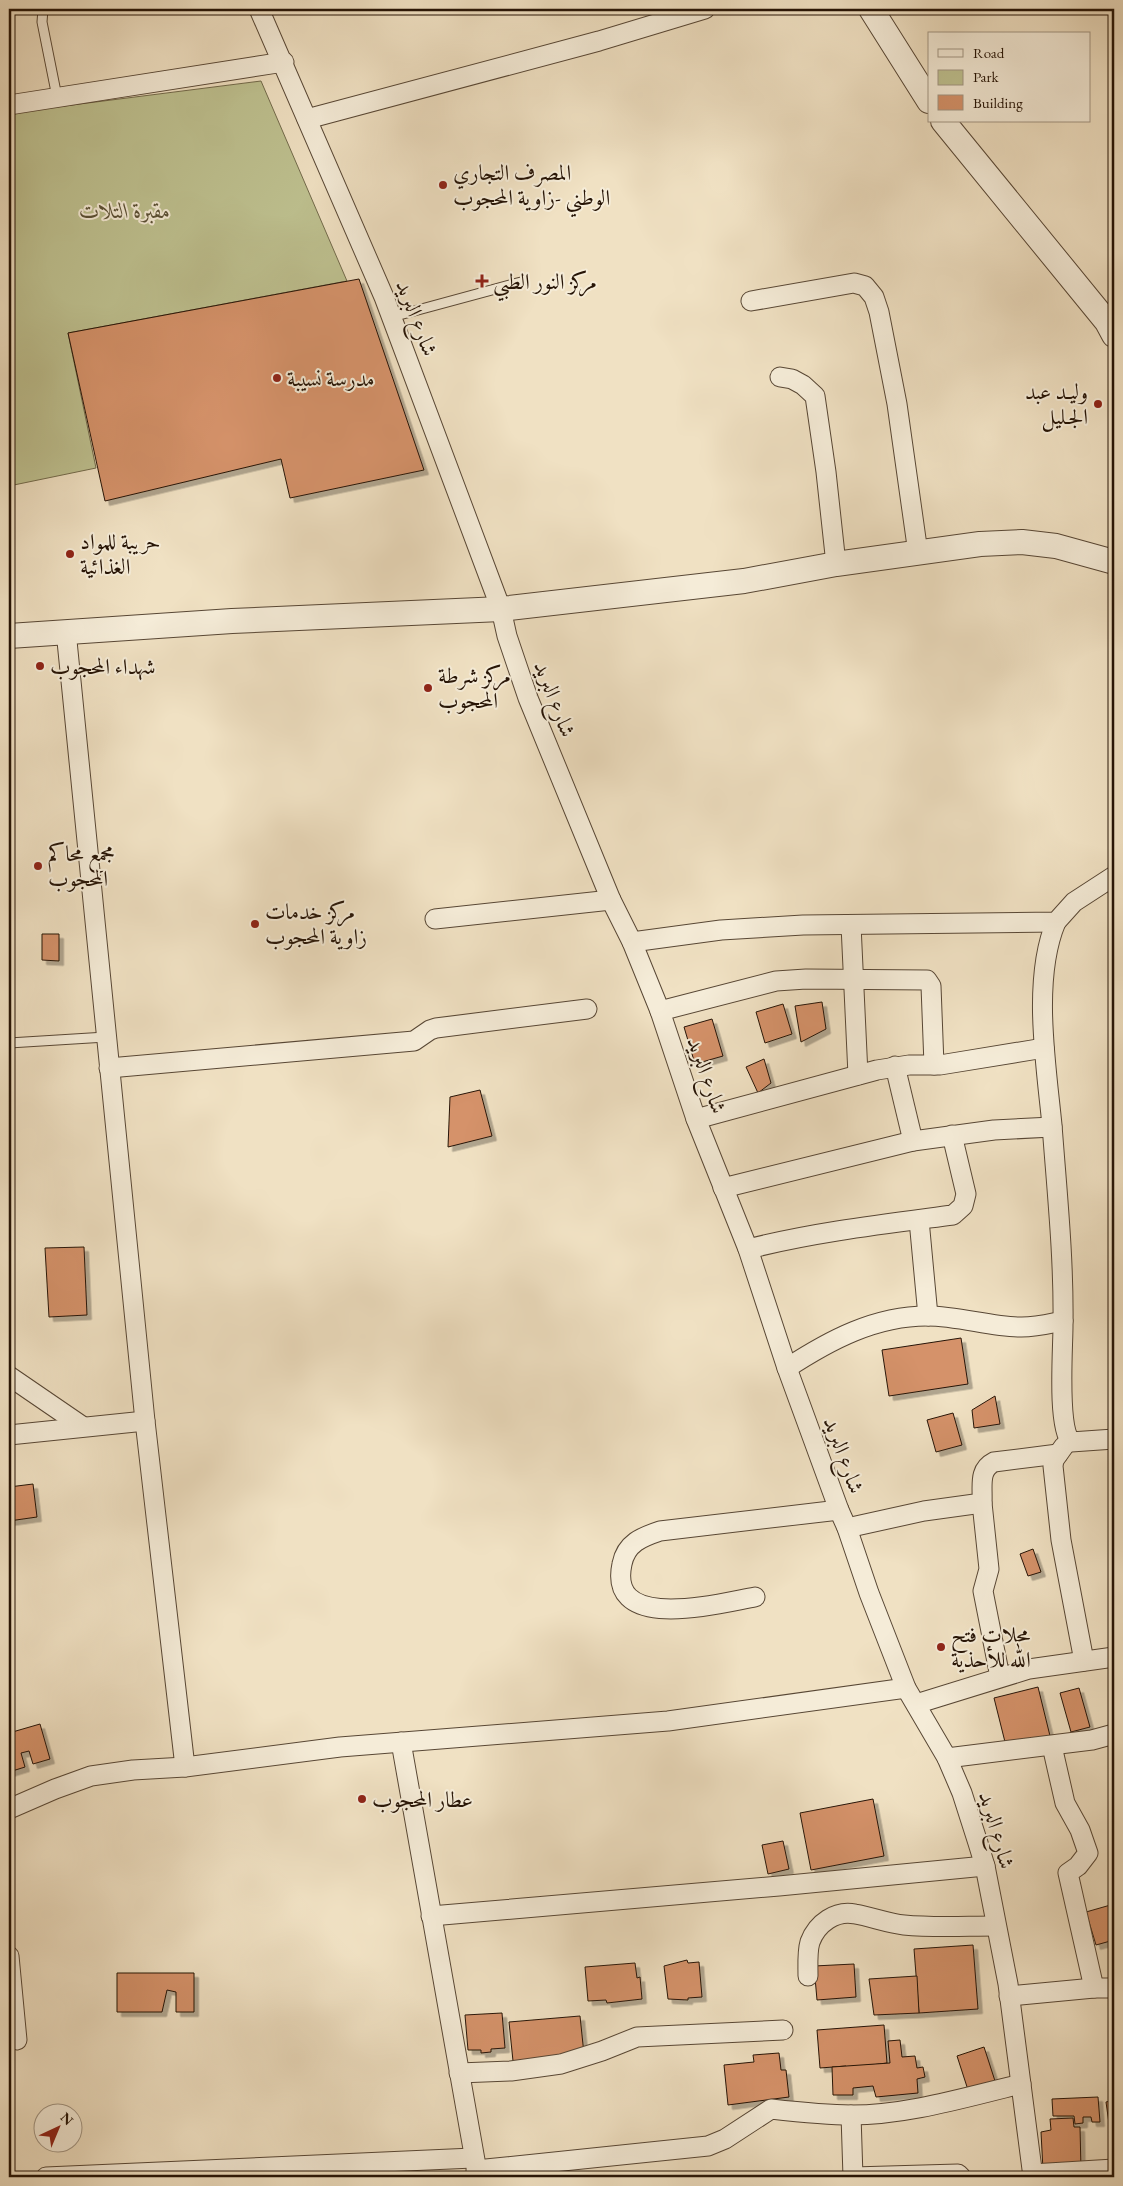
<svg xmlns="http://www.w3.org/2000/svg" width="1123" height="2186" font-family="'EB Garamond',Amiri,serif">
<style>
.green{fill:#bec190;stroke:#726a4b}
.building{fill:#d5926a;stroke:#261406;filter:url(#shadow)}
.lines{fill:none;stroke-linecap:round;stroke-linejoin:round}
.service-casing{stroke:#584735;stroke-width:11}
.minor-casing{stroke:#584735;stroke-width:21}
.tertiary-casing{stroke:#584735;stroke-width:26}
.service{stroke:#f5ecd8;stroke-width:9}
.minor{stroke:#f5ecd8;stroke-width:19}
.tertiary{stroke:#f5ecd8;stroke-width:24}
.poi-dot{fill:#8f2418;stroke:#f5ecd8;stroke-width:2}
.labels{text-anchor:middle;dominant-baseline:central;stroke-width:4;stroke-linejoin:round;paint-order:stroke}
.poi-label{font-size:22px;fill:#261406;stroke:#f5ecd8;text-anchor:start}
.park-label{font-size:22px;font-style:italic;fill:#5b5136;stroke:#f5ecd8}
.street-label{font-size:22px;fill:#261406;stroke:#f5ecd8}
</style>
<defs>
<filter id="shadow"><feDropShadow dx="4.5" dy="4.5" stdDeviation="0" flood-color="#0004"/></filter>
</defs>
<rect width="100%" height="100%" fill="#f0e1c3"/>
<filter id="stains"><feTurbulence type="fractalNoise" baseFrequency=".004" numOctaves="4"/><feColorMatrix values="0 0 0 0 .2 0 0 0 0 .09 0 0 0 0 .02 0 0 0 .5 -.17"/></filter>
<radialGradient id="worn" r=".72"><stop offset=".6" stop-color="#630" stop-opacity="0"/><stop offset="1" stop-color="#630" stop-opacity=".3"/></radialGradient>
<path class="green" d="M 261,81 L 347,281 L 68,333 L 96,468 L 9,486 L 9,113 Z"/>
<g class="building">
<path d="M 359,279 L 424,470 L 290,498 L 281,459 L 105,501 L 68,333 Z"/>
<path d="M 42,934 L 59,934 L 59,961 L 42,960 Z"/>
<path d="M 822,1002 L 826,1029 L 801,1042 L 795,1006 Z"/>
<path d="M 783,1004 L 792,1034 L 765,1043 L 756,1012 Z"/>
<path d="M 712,1019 L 723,1056 L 695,1064 L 684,1027 Z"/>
<path d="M 764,1059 L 771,1083 L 758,1093 L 746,1067 Z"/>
<path d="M 480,1090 L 492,1136 L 448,1147 L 450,1097 Z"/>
<path d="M 84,1247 L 87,1315 L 49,1317 L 45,1248 Z"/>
<path d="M 961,1338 L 968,1384 L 889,1396 L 882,1350 Z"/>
<path d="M 995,1396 L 1000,1424 L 974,1428 L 972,1410 Z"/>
<path d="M 953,1413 L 962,1445 L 936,1452 L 927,1420 Z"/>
<path d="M 33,1484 L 37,1517 L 9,1521 L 9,1487 Z"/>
<path d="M 1033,1549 L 1041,1572 L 1028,1576 L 1020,1554 Z"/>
<path d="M 1038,1687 L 1051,1740 L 1007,1750 L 994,1698 Z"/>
<path d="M 1079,1688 L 1090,1727 L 1071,1732 L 1060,1693 Z"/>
<path d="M 40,1724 L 50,1759 L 33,1764 L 29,1751 L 21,1753 L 25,1767 L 9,1772 L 9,1733 Z"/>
<path d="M 873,1799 L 884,1856 L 811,1870 L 800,1813 Z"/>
<path d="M 783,1841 L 789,1869 L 768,1874 L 762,1845 Z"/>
<path d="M 1114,1904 L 1114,1940 L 1096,1945 L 1086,1912 Z"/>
<path d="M 973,1945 L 978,2009 L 919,2013 L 914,1949 Z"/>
<path d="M 687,1960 L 688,1963 L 699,1962 L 702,1997 L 688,1998 L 688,2000 L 668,1999 L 664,1966 Z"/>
<path d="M 635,1963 L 637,1978 L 640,1977 L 642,1999 L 607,2003 L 606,2000 L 588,2001 L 585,1967 Z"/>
<path d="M 854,1964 L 856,1997 L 817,2000 L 814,1966 Z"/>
<path d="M 117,1973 L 194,1973 L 194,2012 L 176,2012 L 176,1992 L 167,1990 L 162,2012 L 117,2012 Z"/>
<path d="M 917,1976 L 919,2013 L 874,2015 L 869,1979 Z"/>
<path d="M 502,2013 L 505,2048 L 491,2049 L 491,2052 L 481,2053 L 481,2050 L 468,2050 L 465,2015 Z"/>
<path d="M 580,2016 L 584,2054 L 513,2061 L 509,2022 Z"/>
<path d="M 884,2025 L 887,2063 L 856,2067 L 855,2070 L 848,2071 L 846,2066 L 820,2068 L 817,2030 Z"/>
<path d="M 900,2040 L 902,2057 L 915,2056 L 917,2068 L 923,2067 L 925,2077 L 917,2079 L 918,2093 L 876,2097 L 873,2086 L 853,2088 L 853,2095 L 833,2095 L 832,2067 L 890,2063 L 888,2041 Z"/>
<path d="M 984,2047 L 996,2084 L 969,2093 L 957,2056 Z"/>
<path d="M 779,2053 L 781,2070 L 786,2070 L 789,2097 L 728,2105 L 724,2065 L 754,2062 L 753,2055 Z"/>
<path d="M 1098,2097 L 1100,2122 L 1092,2122 L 1091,2117 L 1083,2117 L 1083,2123 L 1075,2124 L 1074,2116 L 1053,2116 L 1052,2099 Z"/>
<path d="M 1114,2100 L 1114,2138 L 1111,2138 L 1106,2102 Z"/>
<path d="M 1073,2118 L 1074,2127 L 1080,2127 L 1081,2170 L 1043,2170 L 1041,2132 L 1051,2130 L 1050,2119 Z"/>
</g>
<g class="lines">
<defs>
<g id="service">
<path d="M 43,9 L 42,22 L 57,97"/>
<path d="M 392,317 L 521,282"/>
<path d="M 9,1043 L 106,1037"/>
</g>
<g id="minor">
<path d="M 259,9 L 384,297 L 501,609 L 507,636 L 528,698 L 611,900 L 632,942 L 660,1011 L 696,1119 L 748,1249 L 787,1368 L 839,1510 L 847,1528 L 869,1593 L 906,1688 L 947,1758 L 962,1793 L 978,1843 L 985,1866 L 1008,1984 L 1033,2177"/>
<path d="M 9,105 L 284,62"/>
<path d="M 307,119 L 599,41 L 705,9"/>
<path d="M 751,301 L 854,283 L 865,286 L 874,297 L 879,312 L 897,404 L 918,553"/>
<path d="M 780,377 L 792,379 L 803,385 L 815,396 L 826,472 L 836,564"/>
<path d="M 66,631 L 145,1421 L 185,1767"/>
<path d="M 435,919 L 611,900"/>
<path d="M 1056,922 C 1032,979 1046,1064 1052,1125 C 1057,1192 1064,1259 1063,1326 C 1063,1349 1057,1426 1071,1442 L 1114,1439"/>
<path d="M 851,925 L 858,1075"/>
<path d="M 632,942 L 721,930 L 803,925 L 1056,922 L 1074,902 L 1114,876"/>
<path d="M 660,1011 L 776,981 L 806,979 L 927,980 L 931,986 L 934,1065"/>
<path d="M 895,1066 L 913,1141"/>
<path d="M 109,1068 L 414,1041 L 430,1030 L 436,1028 L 587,1009"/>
<path d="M 696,1119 L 877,1070 L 909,1065 L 940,1065 L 1044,1048"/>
<path d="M 723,1188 L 913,1141 L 994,1130 L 1052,1127"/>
<path d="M 919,1220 L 928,1316"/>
<path d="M 748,1249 C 815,1232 885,1224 953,1215 L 963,1206 L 966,1194 L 952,1135"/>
<path d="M 787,1368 C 830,1340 875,1316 927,1316 C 958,1316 988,1326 1018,1327 C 1033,1328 1048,1324 1063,1321"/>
<path d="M 9,1376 L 82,1426"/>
<path d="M 9,1435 L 145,1421"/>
<path d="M 1064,1446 L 1054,1460 L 1053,1466 L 1061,1540 L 1084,1661"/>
<path d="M 982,1503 L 989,1569 L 983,1591 L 1000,1677"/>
<path d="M 847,1528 L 924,1511 L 982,1503 C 983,1486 978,1470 994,1462 L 1058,1454"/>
<path d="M 755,1597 C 720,1603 607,1634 622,1564 C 626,1543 642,1537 660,1531 L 839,1510"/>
<path d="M 916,1704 L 1029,1669 L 1114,1657"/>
<path d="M 401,1742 L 478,2177"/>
<path d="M 1052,1746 L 1065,1803 L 1080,1830 L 1088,1853 L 1078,1866 L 1068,1873 L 1094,1988"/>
<path d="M 947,1758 L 1092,1740 L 1114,1734"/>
<path d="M 9,1809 L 55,1789 L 91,1776 L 133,1770 L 185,1767 L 340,1747 L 668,1721 L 906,1688"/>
<path d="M 431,1916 L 779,1886 L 985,1866"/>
<path d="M 9,1956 L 17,2040"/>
<path d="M 808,1976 C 808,1965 807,1952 810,1942 C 817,1923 836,1910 855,1914 C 872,1917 887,1923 904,1925 C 934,1928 965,1926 996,1926"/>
<path d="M 1009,1996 L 1094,1988 L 1112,1988 L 1114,1986"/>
<path d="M 459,2073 L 511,2071 L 561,2064 L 602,2051 L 637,2037 L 783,2030"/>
<path d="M 851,2115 L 853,2177"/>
<path d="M 476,2170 L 708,2146 L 725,2139 L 771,2109 C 798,2112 825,2115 851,2115 C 908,2115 966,2097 1021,2084"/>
<path d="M 1032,2174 L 1114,2169"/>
<path d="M 46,2177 L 473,2158"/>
<path d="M 853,2177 L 958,2174 L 961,2177"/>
</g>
<g id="tertiary">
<path d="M 871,9 L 929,101"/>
<path d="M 943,121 L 1107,322 L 1114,335"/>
<path d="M 9,636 L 232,621 L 501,609 L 744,581 L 836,564 L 980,544 L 1022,542 L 1056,546 L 1114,562"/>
</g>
</defs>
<use href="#service" class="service-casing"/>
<use href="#minor" class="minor-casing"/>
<use href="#tertiary" class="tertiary-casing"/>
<use href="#service" class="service"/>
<use href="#minor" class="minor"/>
<use href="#tertiary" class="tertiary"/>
</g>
<g class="poi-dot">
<circle cx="443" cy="185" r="5"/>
<path d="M479.5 273.5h5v5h5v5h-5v5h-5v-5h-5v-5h5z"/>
<circle cx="277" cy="378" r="5"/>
<circle cx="1098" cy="404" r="5"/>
<circle cx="70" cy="554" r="5"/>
<circle cx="40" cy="666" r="5"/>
<circle cx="428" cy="688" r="5"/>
<circle cx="38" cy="866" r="5"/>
<circle cx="255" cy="924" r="5"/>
<circle cx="941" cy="1647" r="5"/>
<circle cx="362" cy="1799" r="5"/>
</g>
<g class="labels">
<g class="poi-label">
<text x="453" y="172">المصرف التجاري<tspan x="453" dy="25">الوطني -زاوية المحجوب</tspan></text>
<text x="493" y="281">مركز النور الطبي</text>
<text x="287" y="378">مدرسة نسيبة</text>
<text x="1088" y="391" text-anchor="end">وليـد عبد<tspan x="1088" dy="25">الجـليل</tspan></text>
<text x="80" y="541">حريبة للمواد<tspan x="80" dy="25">الغذائية</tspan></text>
<text x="50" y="666">شهداء المحجوب</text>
<text x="438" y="675">مركز شرطة<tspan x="438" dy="25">المحجوب</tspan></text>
<text x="48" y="853">مجمع محاكم<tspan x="48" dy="25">المحجوب</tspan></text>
<text x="265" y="911">مركز خدمات<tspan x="265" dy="25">زاوية المحجوب</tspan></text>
<text x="951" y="1634">محلات فتح<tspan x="951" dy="25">الله للأحذية</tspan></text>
<text x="372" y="1799">عطار المحجوب</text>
</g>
<g class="park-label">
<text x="125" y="210">مقبرة التلات</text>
</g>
<g class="street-label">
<text transform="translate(417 318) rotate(69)">شارع البريد</text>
<text transform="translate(555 699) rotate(69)">شارع البريد</text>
<text transform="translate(707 1075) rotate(71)">شارع البريد</text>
<text transform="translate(844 1455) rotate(70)">شارع البريد</text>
<text transform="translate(997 1830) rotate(74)">شارع البريد</text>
</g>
</g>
<rect width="1123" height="2186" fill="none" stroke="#f0e1c3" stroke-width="30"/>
<rect x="10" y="10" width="1103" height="2166" fill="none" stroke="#261406" stroke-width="2.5"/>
<rect x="15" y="15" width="1093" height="2156" fill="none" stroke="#261406"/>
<rect x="928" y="32" width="162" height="90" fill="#f5ecd8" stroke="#a29684"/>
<rect x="938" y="49" width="25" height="8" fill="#f5ecd8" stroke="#a29684"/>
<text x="973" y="58" font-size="15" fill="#261406">Road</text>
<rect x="938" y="70" width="25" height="15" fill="#bec190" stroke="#a29684"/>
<text x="973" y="82" font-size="15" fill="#261406">Park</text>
<rect x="938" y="95" width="25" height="15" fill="#d5926a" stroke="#a29684"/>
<text x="973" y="108" font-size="15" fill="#261406">Building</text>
<g transform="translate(58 2128) rotate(44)"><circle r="24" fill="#f5ecd8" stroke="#a29684"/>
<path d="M0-4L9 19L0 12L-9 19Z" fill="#8f2418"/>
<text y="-8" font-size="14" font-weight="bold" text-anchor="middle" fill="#261406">N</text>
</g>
<rect width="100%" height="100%" filter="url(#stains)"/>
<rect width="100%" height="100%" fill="url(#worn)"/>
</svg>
